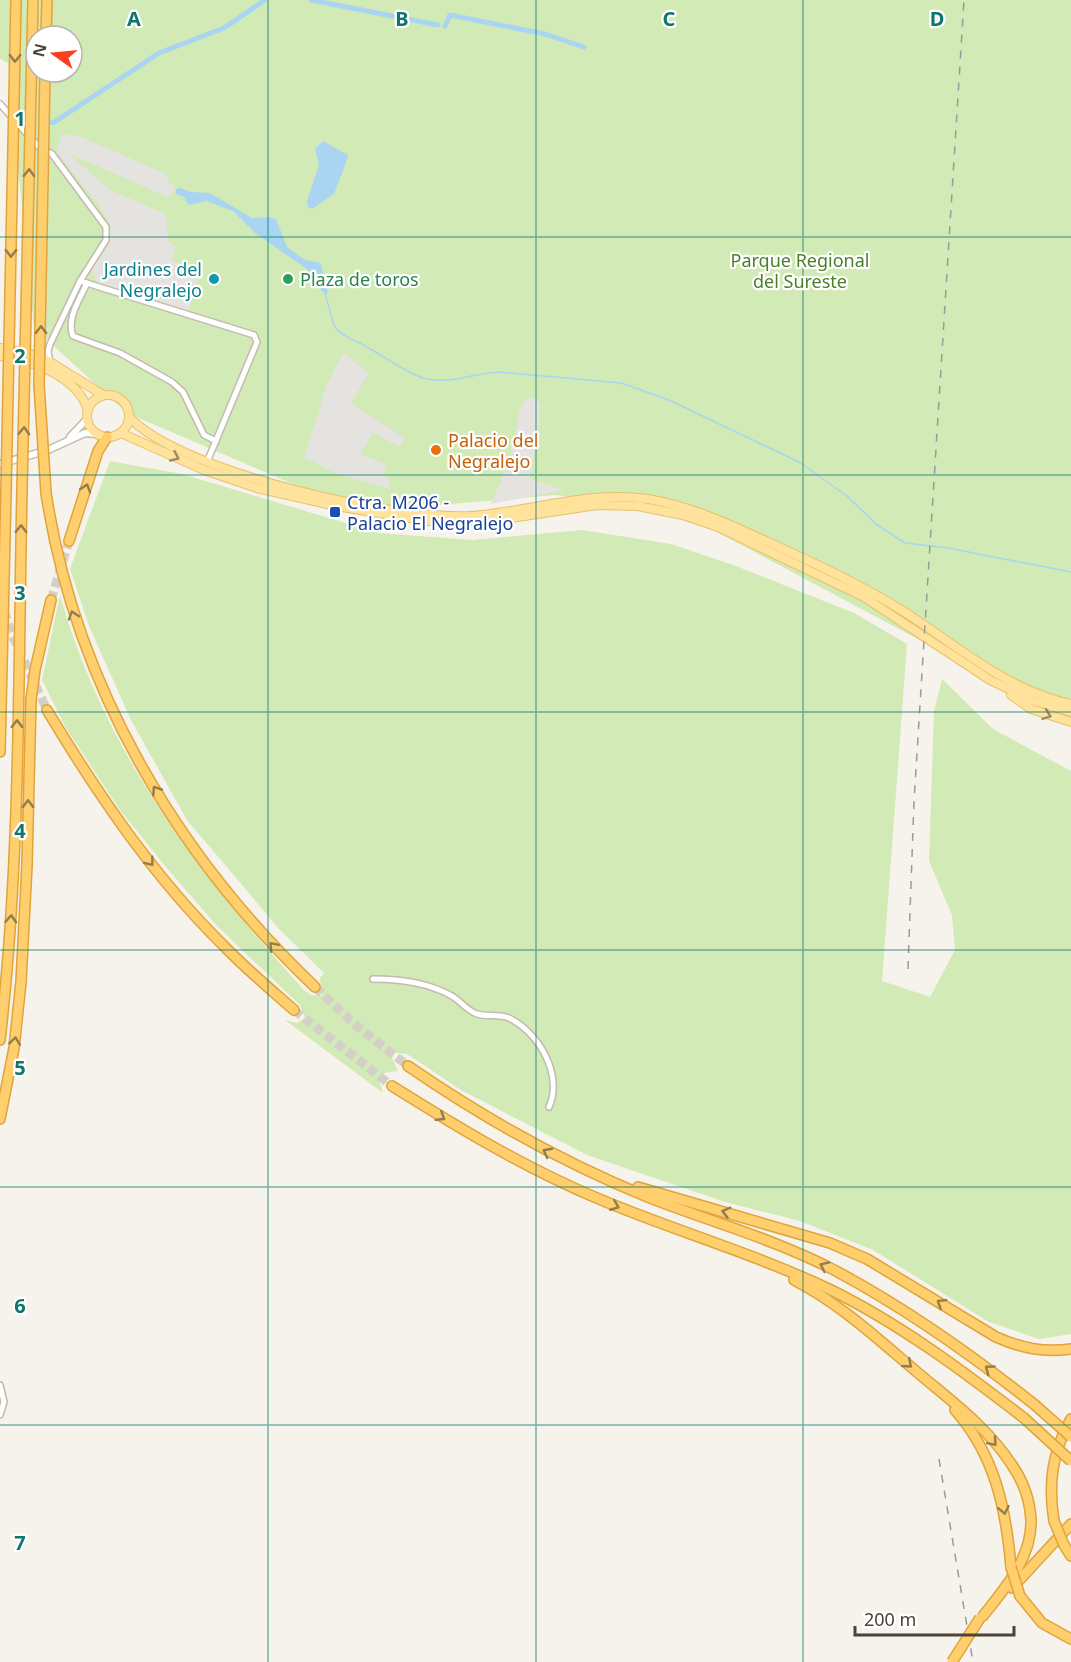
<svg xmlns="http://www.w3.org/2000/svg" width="1071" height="1662" font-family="'Noto Sans',sans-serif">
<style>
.green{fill:#d2eab5;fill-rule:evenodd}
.parking{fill:#e5e3e0}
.water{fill:#a9d4f2}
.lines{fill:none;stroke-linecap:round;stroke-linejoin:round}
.stream{stroke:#a9d4f2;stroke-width:1.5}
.canal{stroke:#a9d4f2;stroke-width:5}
.motorway-tunnel{stroke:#d4d0c8;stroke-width:9;stroke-dasharray:9 4.5;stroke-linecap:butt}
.minor-casing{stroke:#c2bbae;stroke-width:8}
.tertiary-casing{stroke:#c2bbae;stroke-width:9}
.primary-casing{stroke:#e6c16a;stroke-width:10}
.motorway-casing{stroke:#e0a43c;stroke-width:12}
.minor{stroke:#fff;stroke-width:5}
.tertiary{stroke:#fff;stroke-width:6}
.primary{stroke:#ffe39c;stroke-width:8}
.motorway{stroke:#ffcf6e;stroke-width:9}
.rail{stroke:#9a9a9a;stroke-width:1.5;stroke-dasharray:8 8;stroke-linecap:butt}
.motorway-bridge-casing{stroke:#e0a43c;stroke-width:12;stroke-linecap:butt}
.motorway-bridge{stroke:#ffcf6e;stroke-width:9}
.oneway{stroke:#937c4e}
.oneway2{stroke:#9c8c66}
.grid{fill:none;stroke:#0f766e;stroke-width:1.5;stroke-opacity:0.55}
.culture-dot{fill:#0f9aa8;stroke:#fff;stroke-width:2}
.leisure-dot{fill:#2e9e5b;stroke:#fff;stroke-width:2}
.food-dot{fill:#e8710a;stroke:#fff;stroke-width:2}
.transit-dot{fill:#1a4fb4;stroke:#fff;stroke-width:2}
.labels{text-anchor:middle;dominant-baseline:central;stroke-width:4.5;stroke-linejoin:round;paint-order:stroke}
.park-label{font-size:18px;fill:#4a7f2a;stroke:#fff}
.culture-label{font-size:18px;fill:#0d838f;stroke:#fff;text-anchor:end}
.leisure-label{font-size:18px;fill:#27864d;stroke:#fff;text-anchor:start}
.food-label{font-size:18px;fill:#c56008;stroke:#fff;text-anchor:start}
.transit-label{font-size:18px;fill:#164399;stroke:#fff;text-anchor:start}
.grid-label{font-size:20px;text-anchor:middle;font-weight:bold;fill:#0f766e;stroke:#fff;stroke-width:4.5;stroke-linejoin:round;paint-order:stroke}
</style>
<rect width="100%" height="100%" fill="#f6f3ec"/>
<g class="green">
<path d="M 0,0 L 1071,0 L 1071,706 L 1036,702 L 674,509 L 555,495 L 358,512 L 127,413 L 34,328 L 8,63 L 0,59 ZM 36,36 L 72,36 L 72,72 L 36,72 Z"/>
<path d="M 110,461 L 182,474 L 379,533 L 472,540 L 582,530 L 671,544 L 736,566 L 854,613 L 907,644 L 882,981 L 930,997 L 955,950 L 952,915 L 929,861 L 934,711 L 942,679 L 993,729 L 1071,771 L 1071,1334 L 1039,1339 L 989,1322 L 873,1250 L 800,1221 L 725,1202 L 587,1155 L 461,1090 L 407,1054 L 395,1053 L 392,1058 L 398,1071 L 384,1073 L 379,1081 L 383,1093 L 285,1020 L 297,1023 L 305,1018 L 300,1005 L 218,927 L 165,866 L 120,810 L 66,728 L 42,680 L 60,595 C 103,749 197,873 303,989 L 311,995 L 322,995 L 320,978 L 324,973 L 280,930 L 187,820 L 131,720 L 89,626 L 70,569 Z"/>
</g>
<g class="parking">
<path d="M 62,134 L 81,137 L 166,174 L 168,181 L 176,189 L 168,197 L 68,153 L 110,190 L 166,214 L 168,240 L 176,248 L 172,261 L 200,271 L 188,312 L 98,284 L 92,270 L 108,245 L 111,227 L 103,211 L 56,151 Z"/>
<path d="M 343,353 L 369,373 L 351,403 L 405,438 L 400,447 L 373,433 L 360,454 L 386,464 L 383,476 L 389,478 L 390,489 L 335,473 L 304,457 L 326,387 Z"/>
<path d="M 535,397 L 540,406 L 540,417 L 530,479 L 564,490 L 491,504 L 510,459 L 520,409 L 526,399 Z"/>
</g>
<g class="water">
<path d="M 323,141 L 348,155 L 347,160 L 334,194 L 312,209 L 308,207 L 307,201 L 319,165 L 315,149 Z"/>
<path d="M 180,188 L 191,192 L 210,193 L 252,218 L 268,217 L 276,219 L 287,247 L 305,260 L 320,263 C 325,273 322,282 328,291 L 326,297 L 307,269 L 255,233 L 233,211 L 206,201 L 189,205 L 184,197 L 176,194 L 176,189 Z"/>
</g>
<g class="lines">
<path class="stream" d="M 326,297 C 329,306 331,319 335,327 C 340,335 351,339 358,342 C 376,351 412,377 427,379 C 452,384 475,373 499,372 L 621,383 L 669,400 L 799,462 L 847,496 L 876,524 L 905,543 L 948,548 L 1071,572"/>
<g class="canal">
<path d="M 311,0 L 438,25"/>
<path d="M 445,26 L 450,15 L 545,34 L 584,47"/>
<path d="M 50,122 L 53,123 L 159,53 L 224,28 L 265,0"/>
</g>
<g class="motorway-tunnel">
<path d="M 51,600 L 69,541"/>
<path d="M 4,611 L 12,635 L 47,710"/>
<path d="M 315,987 L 352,1022 L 408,1066"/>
<path d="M 294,1010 L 392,1086"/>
</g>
<defs>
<g id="minor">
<path d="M 0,104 L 39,147 L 52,154 L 106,227 L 106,240 L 80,281"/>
<path d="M 87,283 C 80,299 66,319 73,336 L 120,353 L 172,382 L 183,392 L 204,435 L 216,441"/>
<path d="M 50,362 L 48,352 L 50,344 L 80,281 L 254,335 L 257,342 L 207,462"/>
<path d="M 373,979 C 398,979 428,983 450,995 C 459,999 467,1011 477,1014 C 487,1017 498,1014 509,1018 C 540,1033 563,1076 549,1107"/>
<path d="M 0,1385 L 4,1402 L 0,1415"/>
</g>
<g id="tertiary">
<path d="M 70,437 L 87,419"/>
<path d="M 0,464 L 48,450 L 85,433 L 97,434"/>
</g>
<g id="primary">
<path d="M 0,348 L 30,354 L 50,362 L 103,395"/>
<path d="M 0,356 C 34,362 76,375 88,410"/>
<circle cx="108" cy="416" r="21"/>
<path d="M 129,417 C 182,473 395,520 471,516 C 530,512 588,490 648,499 C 695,507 738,528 781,548 C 823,567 865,587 903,611 C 958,646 1006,690 1071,704"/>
<path d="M 121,433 L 204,470 L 257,488 L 336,506 L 428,521 L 484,522 L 597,505 L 638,506 L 683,515 L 718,527 L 864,597 L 990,680 L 1034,701 L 1071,712"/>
<path d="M 1011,695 L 1031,709 L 1071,722"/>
</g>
<g id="motorway">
<path d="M 46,36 L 47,0"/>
<path d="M 46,493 C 75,684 176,855 315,987"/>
<path d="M 69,541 L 98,451 L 107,437"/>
<path d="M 47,710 C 97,793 153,876 223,945 C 245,968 270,989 294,1010"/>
<path d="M 0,752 L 6,492"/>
<path d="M 0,1040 C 21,858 18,673 22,490"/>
<path d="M 408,1066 C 485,1119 563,1163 650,1198 C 712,1222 777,1240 836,1271 C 907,1309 972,1355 1035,1405"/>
<path d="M 392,1086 C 459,1128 525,1168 599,1199 C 675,1231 756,1254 831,1290 C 900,1324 963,1371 1024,1418"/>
<path d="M 0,1119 L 14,1048 L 21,982 L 27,865 L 31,700 L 35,670 L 51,600"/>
<path d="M 638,1187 L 830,1243 L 867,1259 L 996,1337 C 1021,1348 1044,1353 1071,1349"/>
<path d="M 794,1280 C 848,1308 888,1349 935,1387 C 963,1410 992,1434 1012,1465 C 1023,1481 1030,1500 1031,1520 C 1032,1558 1005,1588 983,1616"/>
<path d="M 955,1410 C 995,1455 1006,1509 1011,1567"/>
<path d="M 1054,1521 C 1048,1484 1052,1452 1071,1419"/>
<path d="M 1064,1545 L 1071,1556"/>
<path d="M 1012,1588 L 1071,1524"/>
<path d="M 1020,1596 L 1042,1623 L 1071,1639"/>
</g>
</defs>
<use href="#minor" class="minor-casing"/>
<use href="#tertiary" class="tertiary-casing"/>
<use href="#primary" class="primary-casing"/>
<use href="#motorway" class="motorway-casing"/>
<use href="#minor" class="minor"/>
<use href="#tertiary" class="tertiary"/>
<use href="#primary" class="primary"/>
<use href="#motorway" class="motorway"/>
<g class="rail">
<path d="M 908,969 L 914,801 L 964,0"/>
<path d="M 939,1459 L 973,1662"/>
</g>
<defs>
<g id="motorway-bridge">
<path d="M 45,72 L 39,384 L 46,493"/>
<path d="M 22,490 L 33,0"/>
<path d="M 6,492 L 16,0"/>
<path d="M 1035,1405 L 1071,1437"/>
<path d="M 1024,1418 L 1071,1461"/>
<path d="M 1054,1521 L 1064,1545"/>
<path d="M 1011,1567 L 1020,1596"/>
<path d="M 952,1662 L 980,1618"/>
</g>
</defs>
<use href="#motorway-bridge" class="motorway-bridge-casing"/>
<use href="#motorway-bridge" class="motorway-bridge"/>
</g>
<defs><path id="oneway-chevron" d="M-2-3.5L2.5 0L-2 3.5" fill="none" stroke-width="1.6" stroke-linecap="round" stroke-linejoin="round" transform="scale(1.5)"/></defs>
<g class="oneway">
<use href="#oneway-chevron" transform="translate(15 58) rotate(91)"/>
<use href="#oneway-chevron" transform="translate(29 173) rotate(-89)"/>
<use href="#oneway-chevron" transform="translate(11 253) rotate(91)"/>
<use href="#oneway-chevron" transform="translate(41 330) rotate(-89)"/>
<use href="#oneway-chevron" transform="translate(24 431) rotate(-88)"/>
<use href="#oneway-chevron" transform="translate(86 488) rotate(-72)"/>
<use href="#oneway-chevron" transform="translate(21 529) rotate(-89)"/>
<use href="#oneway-chevron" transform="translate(73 615) rotate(-108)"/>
<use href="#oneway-chevron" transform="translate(17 724) rotate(-89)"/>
<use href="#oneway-chevron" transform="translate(156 790) rotate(-123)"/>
<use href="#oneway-chevron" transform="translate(28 804) rotate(-89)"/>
<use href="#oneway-chevron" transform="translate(150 862) rotate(52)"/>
<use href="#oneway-chevron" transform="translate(11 919) rotate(-87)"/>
<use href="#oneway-chevron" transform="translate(273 946) rotate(-131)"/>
<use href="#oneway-chevron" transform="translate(15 1041) rotate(-83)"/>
<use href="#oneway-chevron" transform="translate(441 1117) rotate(32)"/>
<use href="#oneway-chevron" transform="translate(547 1152) rotate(-152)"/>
<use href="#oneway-chevron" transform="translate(615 1206) rotate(22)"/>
<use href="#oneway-chevron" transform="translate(726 1212) rotate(-165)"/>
<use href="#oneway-chevron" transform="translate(824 1266) rotate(-155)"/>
<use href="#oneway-chevron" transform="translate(941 1303) rotate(-148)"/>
<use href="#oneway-chevron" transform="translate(908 1364) rotate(41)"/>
<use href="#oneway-chevron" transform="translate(989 1369) rotate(-144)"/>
<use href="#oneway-chevron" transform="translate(993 1442) rotate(49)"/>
<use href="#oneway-chevron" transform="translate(1004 1510) rotate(78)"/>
</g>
<g class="oneway2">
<use href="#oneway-chevron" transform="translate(175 457) rotate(25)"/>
<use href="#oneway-chevron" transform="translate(1047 715) rotate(20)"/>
</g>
<path class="grid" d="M 268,0 L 268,1662M 536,0 L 536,1662M 803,0 L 803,1662M 0,237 L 1071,237M 0,475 L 1071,475M 0,712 L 1071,712M 0,950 L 1071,950M 0,1187 L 1071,1187M 0,1425 L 1071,1425"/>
<circle class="culture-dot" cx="214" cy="279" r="6"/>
<circle class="leisure-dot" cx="288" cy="279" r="6"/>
<circle class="food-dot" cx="436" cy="450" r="6"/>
<rect class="transit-dot" x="329" y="506" width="12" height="12" rx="3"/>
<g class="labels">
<g class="park-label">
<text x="800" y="260">Parque Regional<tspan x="800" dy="21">del Sureste</tspan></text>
</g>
<g class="culture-label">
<text x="202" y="269">Jardines del<tspan x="202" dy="21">Negralejo</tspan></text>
</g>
<g class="leisure-label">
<text x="300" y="279">Plaza de toros</text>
</g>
<g class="food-label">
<text x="448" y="440">Palacio del<tspan x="448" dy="21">Negralejo</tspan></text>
</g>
<g class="transit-label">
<text x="347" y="502">Ctra. M206 -<tspan x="347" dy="21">Palacio El Negralejo</tspan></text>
</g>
</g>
<g class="grid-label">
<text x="134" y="26">A</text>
<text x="402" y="26">B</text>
<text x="669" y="26">C</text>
<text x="937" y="26">D</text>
<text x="20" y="126">1</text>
<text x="20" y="363">2</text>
<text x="20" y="600">3</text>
<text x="20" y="838">4</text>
<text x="20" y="1075">5</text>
<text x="20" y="1313">6</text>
<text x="20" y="1550">7</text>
</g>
<g transform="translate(54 54) rotate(285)"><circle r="28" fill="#ffffff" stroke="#b7b4b0" stroke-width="1.5"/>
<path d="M0-4.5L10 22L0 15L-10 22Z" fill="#fc3f1d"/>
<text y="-9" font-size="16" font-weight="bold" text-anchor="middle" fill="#4b4439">N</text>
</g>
<path d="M855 1626v9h159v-9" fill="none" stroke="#4b4439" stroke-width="3"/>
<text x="864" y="1626" font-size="18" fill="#4b4439" stroke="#ffffff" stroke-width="4.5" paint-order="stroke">200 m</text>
</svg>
